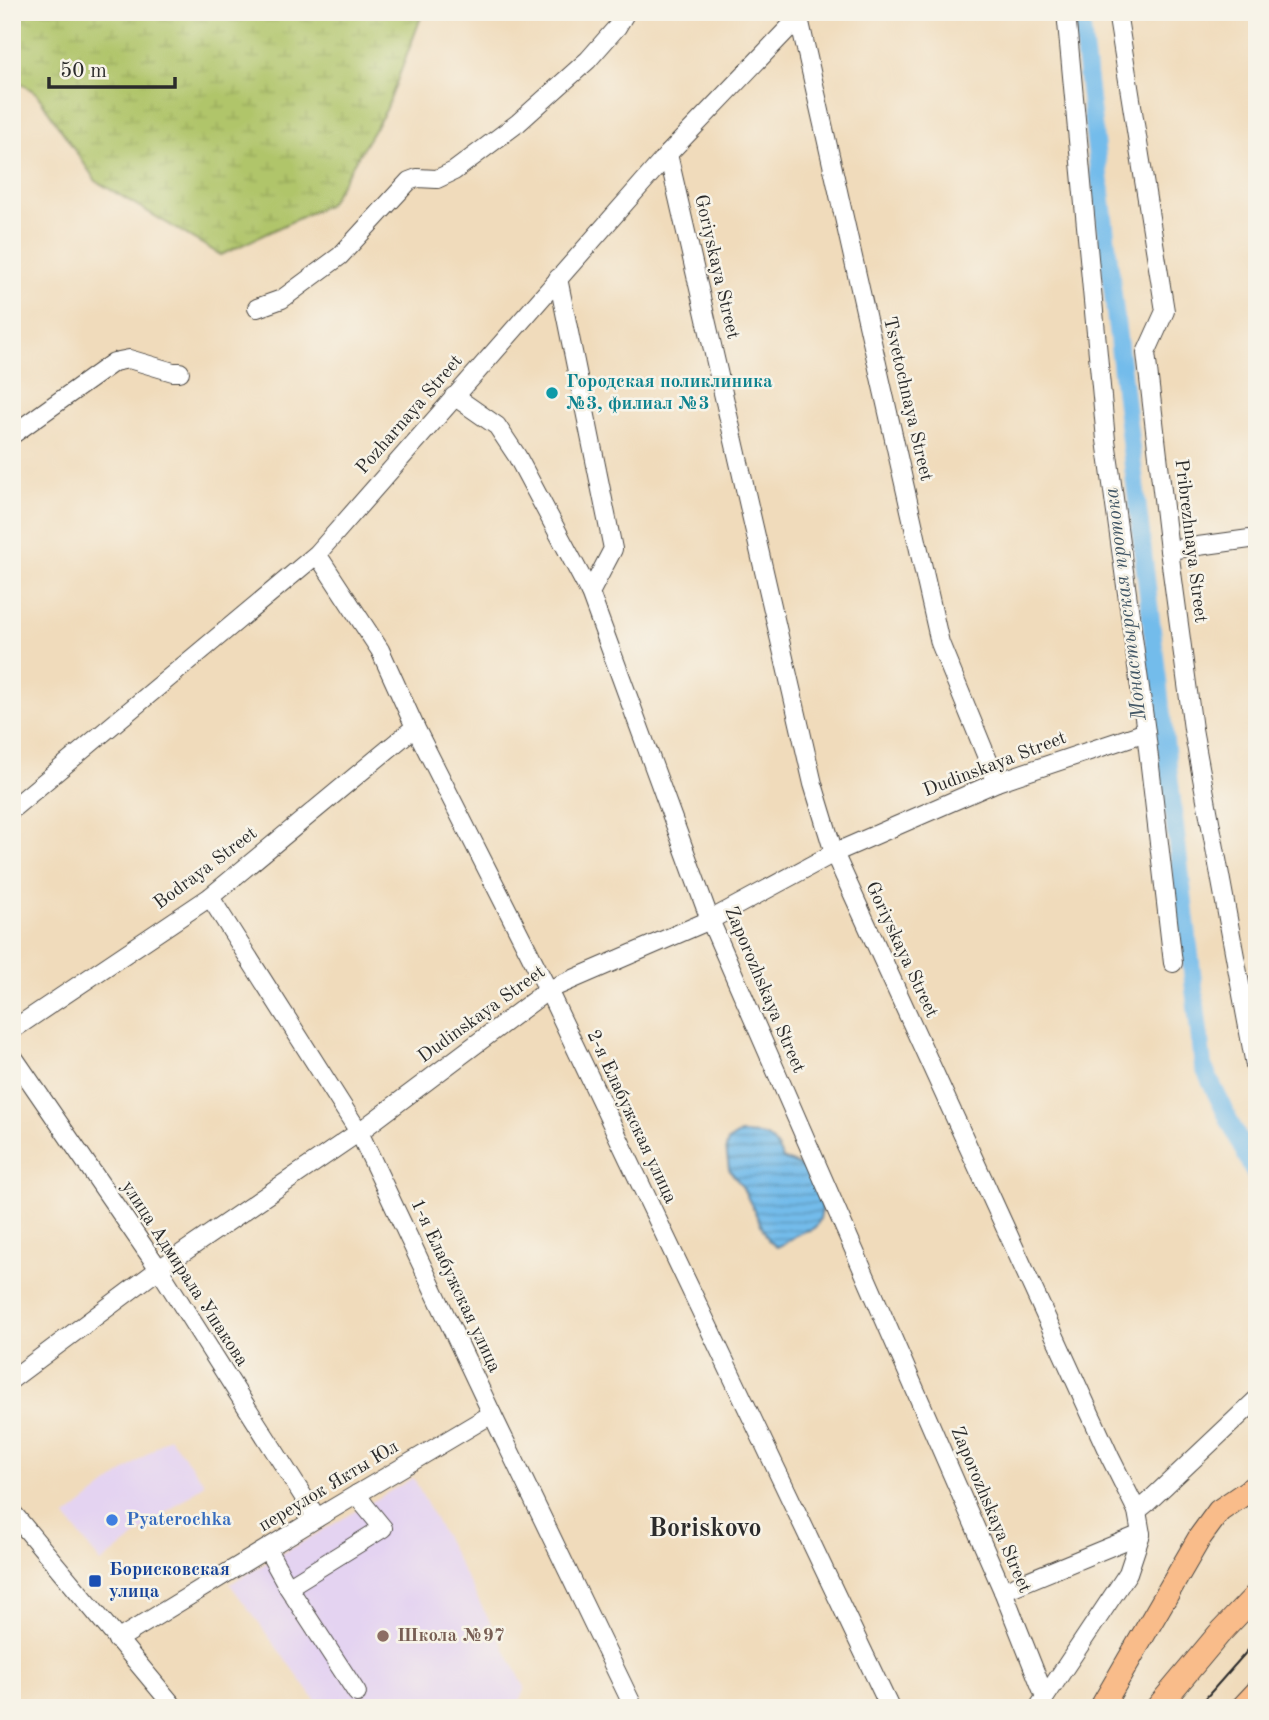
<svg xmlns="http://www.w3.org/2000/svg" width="1269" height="1720" font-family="'Old Standard TT',serif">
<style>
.built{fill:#e4d3f1}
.wetland{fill:url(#wetland-marsh);stroke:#6e784a;stroke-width:2}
.water{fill:url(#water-rules);stroke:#4f748b;stroke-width:2}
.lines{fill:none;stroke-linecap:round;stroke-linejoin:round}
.canal{stroke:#73bceb;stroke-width:18}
.minor-casing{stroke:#494541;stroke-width:20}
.major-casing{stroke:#494541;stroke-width:25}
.minor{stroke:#fff;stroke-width:18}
.major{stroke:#f9bc8a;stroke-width:23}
.tram{stroke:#2b2b2b;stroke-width:2}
.culture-dot{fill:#0f9aa8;stroke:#f7f3e8;stroke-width:2.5}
.shop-dot{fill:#3f7fe0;stroke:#f7f3e8;stroke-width:2.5}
.transit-dot{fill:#1a4fb4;stroke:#f7f3e8;stroke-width:2.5}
.education-dot{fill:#8d6e63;stroke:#f7f3e8;stroke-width:2.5}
.labels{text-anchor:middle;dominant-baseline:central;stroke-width:5;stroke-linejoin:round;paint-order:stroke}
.street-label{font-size:19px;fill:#2b2b2b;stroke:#f7f3e8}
.culture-label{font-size:19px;font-weight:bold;fill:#0d838f;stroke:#f7f3e8;text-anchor:start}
.shop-label{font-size:19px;font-weight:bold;fill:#366cbe;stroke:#f7f3e8;text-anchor:start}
.transit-label{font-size:19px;font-weight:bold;fill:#164399;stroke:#f7f3e8;text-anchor:start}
.education-label{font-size:19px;font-weight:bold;fill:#785e54;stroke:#f7f3e8;text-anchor:start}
.water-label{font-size:21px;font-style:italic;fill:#415665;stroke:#f7f3e8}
.district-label{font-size:26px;font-weight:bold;fill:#2b2b2b;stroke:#f7f3e8}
</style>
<defs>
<pattern id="wetland-marsh" width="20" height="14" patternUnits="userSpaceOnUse" patternTransform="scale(1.75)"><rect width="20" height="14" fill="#b0c56a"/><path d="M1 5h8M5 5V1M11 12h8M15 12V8" fill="none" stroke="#98a95c"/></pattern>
<pattern id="water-rules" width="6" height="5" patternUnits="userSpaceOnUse" patternTransform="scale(1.75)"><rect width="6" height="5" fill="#73bceb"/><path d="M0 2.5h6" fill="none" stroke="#5f99bf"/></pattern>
</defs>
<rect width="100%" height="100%" fill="#f7f3e8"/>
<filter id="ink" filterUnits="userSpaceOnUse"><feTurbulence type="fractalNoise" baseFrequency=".0143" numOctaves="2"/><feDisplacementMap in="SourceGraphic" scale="14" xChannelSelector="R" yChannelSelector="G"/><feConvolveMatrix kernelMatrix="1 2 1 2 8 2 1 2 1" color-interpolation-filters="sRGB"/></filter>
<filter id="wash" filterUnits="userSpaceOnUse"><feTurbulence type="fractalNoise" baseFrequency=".00686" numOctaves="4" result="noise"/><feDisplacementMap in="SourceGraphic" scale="28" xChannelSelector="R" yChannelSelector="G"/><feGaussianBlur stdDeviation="1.57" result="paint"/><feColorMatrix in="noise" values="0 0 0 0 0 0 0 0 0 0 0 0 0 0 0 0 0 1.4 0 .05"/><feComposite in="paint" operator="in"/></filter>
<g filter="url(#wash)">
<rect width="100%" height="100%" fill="#f0dbbb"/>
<g class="built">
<path d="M 169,1437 L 205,1483 L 101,1563 L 66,1517 Z"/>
<path d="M 413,1478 L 525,1687 L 517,1708 L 321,1708 L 230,1584 Z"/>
</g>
<path class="wetland" d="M 12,12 L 423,12 L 386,110 L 329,204 L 221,255 L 96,181 L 36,93 L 12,77 Z"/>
<path class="water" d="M 739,1134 C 766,1135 771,1133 783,1159 C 790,1162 802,1165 807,1171 C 819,1182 828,1214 815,1227 C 811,1231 806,1230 800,1233 C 793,1237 787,1243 777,1247 L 769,1241 L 743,1188 L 729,1169 L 726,1148 L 728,1141 Z"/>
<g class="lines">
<path class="canal" d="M 1080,12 L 1203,1066 L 1257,1178"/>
</g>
</g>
<g filter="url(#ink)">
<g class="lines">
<defs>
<g id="minor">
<path d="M 1066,12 L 1106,440 L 1146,732 L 1173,963"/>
<path d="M 1117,12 L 1165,311 L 1146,353 L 1169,550 L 1193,729 L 1257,1076"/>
<path d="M 799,18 L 940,643 L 997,782"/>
<path d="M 668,154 L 813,784 L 834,853 L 1110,1457 L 1137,1511 L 1141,1534 L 1128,1573 L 1038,1708"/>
<path d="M 558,278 L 613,549 L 590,593 L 710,920 L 1003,1591 L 1045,1697"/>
<path d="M 257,308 L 282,299 L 340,256 L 409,181 L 417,178 L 437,179 L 454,171 L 518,123 L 588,60 L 617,27 L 626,12"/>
<path d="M 454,396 L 497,426 L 517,456 L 590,593"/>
<path d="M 12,435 L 114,362 L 129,359 L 173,372 L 180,372"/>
<path d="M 1169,550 L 1257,538"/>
<path d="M 317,554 L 380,650 L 415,727 L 548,990 L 890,1708"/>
<path d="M 12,809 L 317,554 L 668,154 L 804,12"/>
<path d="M 210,897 L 359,1132 L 492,1414 L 634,1708"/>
<path d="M 12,1030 L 210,897 L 415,727"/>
<path d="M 12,1055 L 159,1269 L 317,1518"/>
<path d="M 12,1379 L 159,1269 L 359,1132 L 548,990 L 710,920 L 834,853 L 997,782 L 1146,732"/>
<path d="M 1137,1511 L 1148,1502 L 1257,1399"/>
<path d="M 12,1512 L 175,1708"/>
<path d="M 267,1549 L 288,1587 L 383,1528 L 365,1506 L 357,1494"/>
<path d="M 288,1587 L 357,1693"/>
<path d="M 1003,1591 L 1141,1534"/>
<path d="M 117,1640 L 317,1518 L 492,1414"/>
</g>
<g id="major">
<path d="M 1101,1708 L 1200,1537 L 1219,1511 L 1257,1485"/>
<path d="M 1157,1708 L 1219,1634 L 1257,1594"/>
<path d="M 1242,1708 L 1257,1692"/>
</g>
</defs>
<use href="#minor" class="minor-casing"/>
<use href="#major" class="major-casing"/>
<use href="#minor" class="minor"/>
<use href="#major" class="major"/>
<path class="tram" d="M 1197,1708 L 1257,1640"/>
</g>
</g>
<circle class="culture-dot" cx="552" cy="393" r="7"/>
<circle class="shop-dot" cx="112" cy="1520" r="7"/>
<rect class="transit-dot" x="88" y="1574" width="14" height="14" rx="3.5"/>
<circle class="education-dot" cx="383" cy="1636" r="7"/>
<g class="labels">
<g class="street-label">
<text transform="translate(716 267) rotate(77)">Goriyskaya Street</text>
<text transform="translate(907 399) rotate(77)">Tsvetochnaya Street</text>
<text transform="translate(410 415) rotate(-49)">Pozharnaya Street</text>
<text transform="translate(1190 541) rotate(83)">Pribrezhnaya Street</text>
<text transform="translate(995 765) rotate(-21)">Dudinskaya Street</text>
<text transform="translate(206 869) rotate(-37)">Bodraya Street</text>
<text transform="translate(901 950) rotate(65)">Goriyskaya Street</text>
<text transform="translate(764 990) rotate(67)">Zaporozhskaya Street</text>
<text transform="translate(482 1015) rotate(-36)">Dudinskaya Street</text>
<text transform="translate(631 1117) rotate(65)">2-я Елабужская улица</text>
<text transform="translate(184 1274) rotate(57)">улица Адмирала Ушакова</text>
<text transform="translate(455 1286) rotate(65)">1-я Елабужская улица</text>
<text transform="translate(329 1487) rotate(-31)">переулок Якты Юл</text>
<text transform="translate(990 1510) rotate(67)">Zaporozhskaya Street</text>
</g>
<g class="culture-label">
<text x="566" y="382">Городская поликлиника<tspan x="566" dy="22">№3, филиал №3</tspan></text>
</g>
<g class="shop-label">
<text x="126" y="1520">Pyaterochka</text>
</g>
<g class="transit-label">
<text x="109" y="1570">Борисковская<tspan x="109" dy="22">улица</tspan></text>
</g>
<g class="education-label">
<text x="397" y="1636">Школа №97</text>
</g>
<g class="water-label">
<text transform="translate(1126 604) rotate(-97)">Монастырская протока</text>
</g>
<g class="district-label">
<text x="705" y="1529">Boriskovo</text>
</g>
</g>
<rect width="1269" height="1720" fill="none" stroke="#f7f3e8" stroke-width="42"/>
<path d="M49 77v10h126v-10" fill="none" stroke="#2b2b2b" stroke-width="3.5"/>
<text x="60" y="77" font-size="21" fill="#2b2b2b" stroke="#f7f3e8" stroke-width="5" paint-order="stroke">50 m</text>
</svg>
